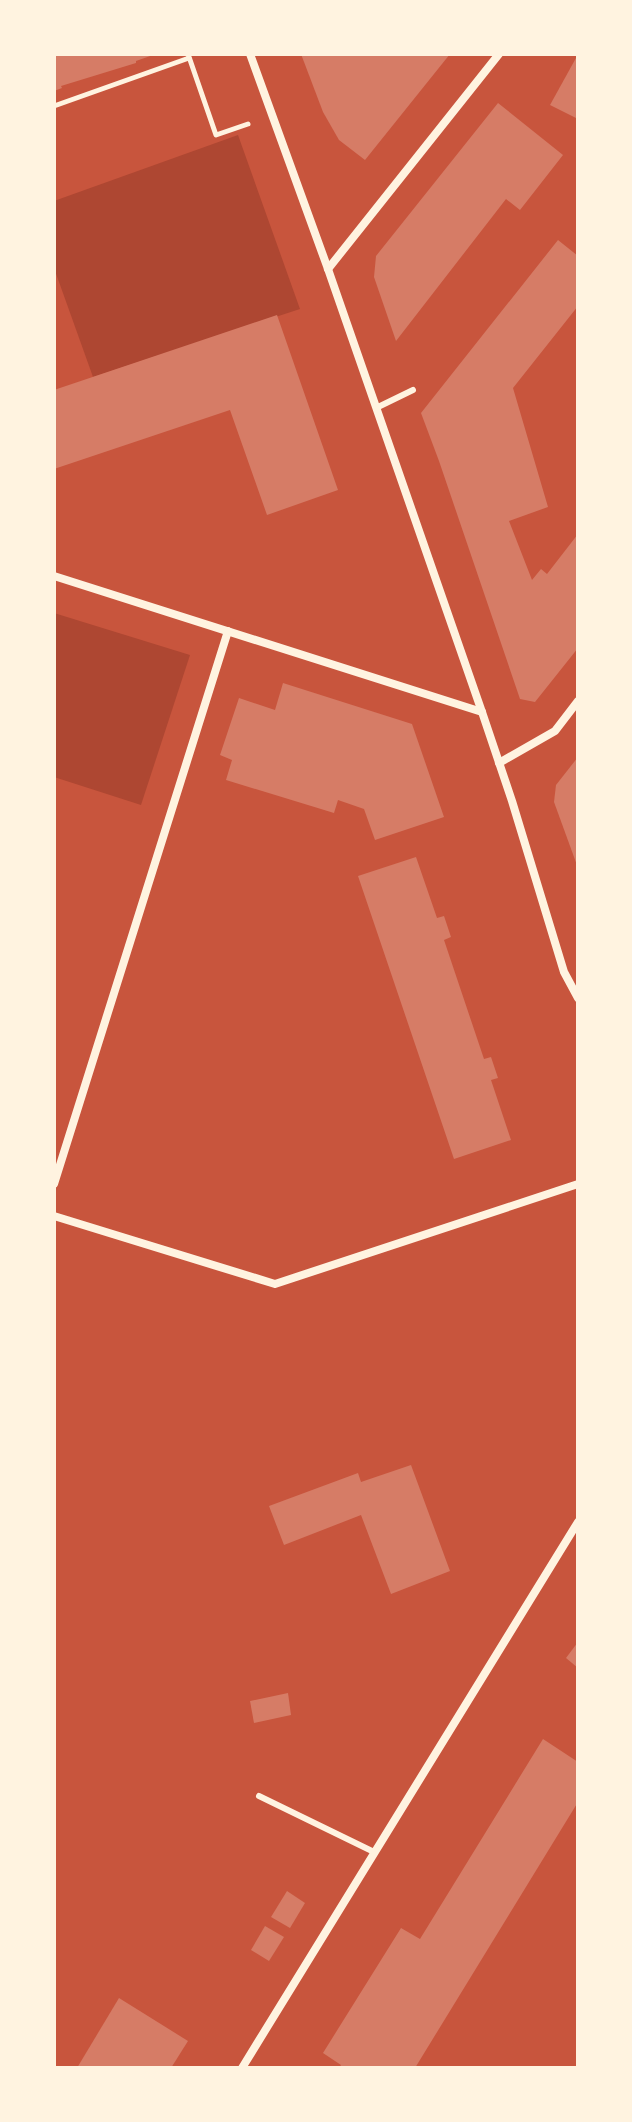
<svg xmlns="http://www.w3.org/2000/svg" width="632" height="2122" font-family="'Asap Condensed',sans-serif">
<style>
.green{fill:#ae4732}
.building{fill:#d67c66}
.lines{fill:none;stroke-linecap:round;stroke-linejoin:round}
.path{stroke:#fff3e0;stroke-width:5}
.service{stroke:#fff3e0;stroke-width:6}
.minor{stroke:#fff3e0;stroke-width:8}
</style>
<rect width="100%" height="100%" fill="#c8553d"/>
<g class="green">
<path d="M 238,135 L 300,309 L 93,377 L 54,268 L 54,201 Z"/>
<path d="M 54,613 L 190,655 L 141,805 L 54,777 Z"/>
</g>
<g class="building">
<path d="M 54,54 L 153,54 L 153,55 L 136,61 L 136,63 L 61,86 L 62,88 L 54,91 Z"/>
<path d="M 301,54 L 450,54 L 365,160 L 339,140 L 323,112 Z"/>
<path d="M 576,58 L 578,59 L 578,119 L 550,105 Z"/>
<path d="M 498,103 L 563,155 L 520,210 L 506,199 L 396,341 L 374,277 L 376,256 Z"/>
<path d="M 558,240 L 578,256 L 578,306 L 513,388 L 548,507 L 509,521 L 532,580 L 541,569 L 547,574 L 578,534 L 578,648 L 535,702 L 520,699 L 439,461 L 421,413 Z"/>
<path d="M 277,315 L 338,490 L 267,515 L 230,410 L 54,469 L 54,390 Z"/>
<path d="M 283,683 L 412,724 L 444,817 L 375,840 L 364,809 L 338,800 L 334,813 L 226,780 L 232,760 L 220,755 L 239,698 L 275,710 Z"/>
<path d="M 578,757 L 578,868 L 554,802 L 556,785 Z"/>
<path d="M 416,857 L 437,918 L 444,916 L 451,937 L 444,940 L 484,1059 L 491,1057 L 498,1078 L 491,1080 L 511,1140 L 454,1159 L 358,876 Z"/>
<path d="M 411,1465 L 450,1571 L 391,1594 L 361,1515 L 284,1545 L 269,1506 L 358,1473 L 361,1482 Z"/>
<path d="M 578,1642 L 578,1668 L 566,1658 Z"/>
<path d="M 288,1693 L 291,1715 L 254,1723 L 250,1701 Z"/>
<path d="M 543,1739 L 578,1762 L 578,1802 L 415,2068 L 339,2068 L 341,2065 L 323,2053 L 401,1928 L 420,1939 Z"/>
<path d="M 287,1891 L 305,1903 L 290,1928 L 271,1917 Z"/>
<path d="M 265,1926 L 284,1937 L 269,1961 L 251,1950 Z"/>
<path d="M 119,1998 L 188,2041 L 171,2068 L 77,2068 Z"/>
</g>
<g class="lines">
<g class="path">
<path d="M 188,54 L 216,135 L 248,124"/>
<path d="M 54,106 L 189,58"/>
</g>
<g class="service">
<path d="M 376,408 L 413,390"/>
<path d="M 259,1796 L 374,1852"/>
</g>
<g class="minor">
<path d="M 250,54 L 328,269 L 482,712 L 512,801 L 564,972 L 578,998"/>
<path d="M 328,269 L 499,54"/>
<path d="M 54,576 L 482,712"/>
<path d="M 499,763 L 555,731 L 578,701"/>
<path d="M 54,1184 L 228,631"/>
<path d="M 54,1216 L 275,1284 L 578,1184"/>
<path d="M 242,2068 L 578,1522"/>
</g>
</g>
<rect width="632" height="2122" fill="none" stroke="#fff3e0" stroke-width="112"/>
</svg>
